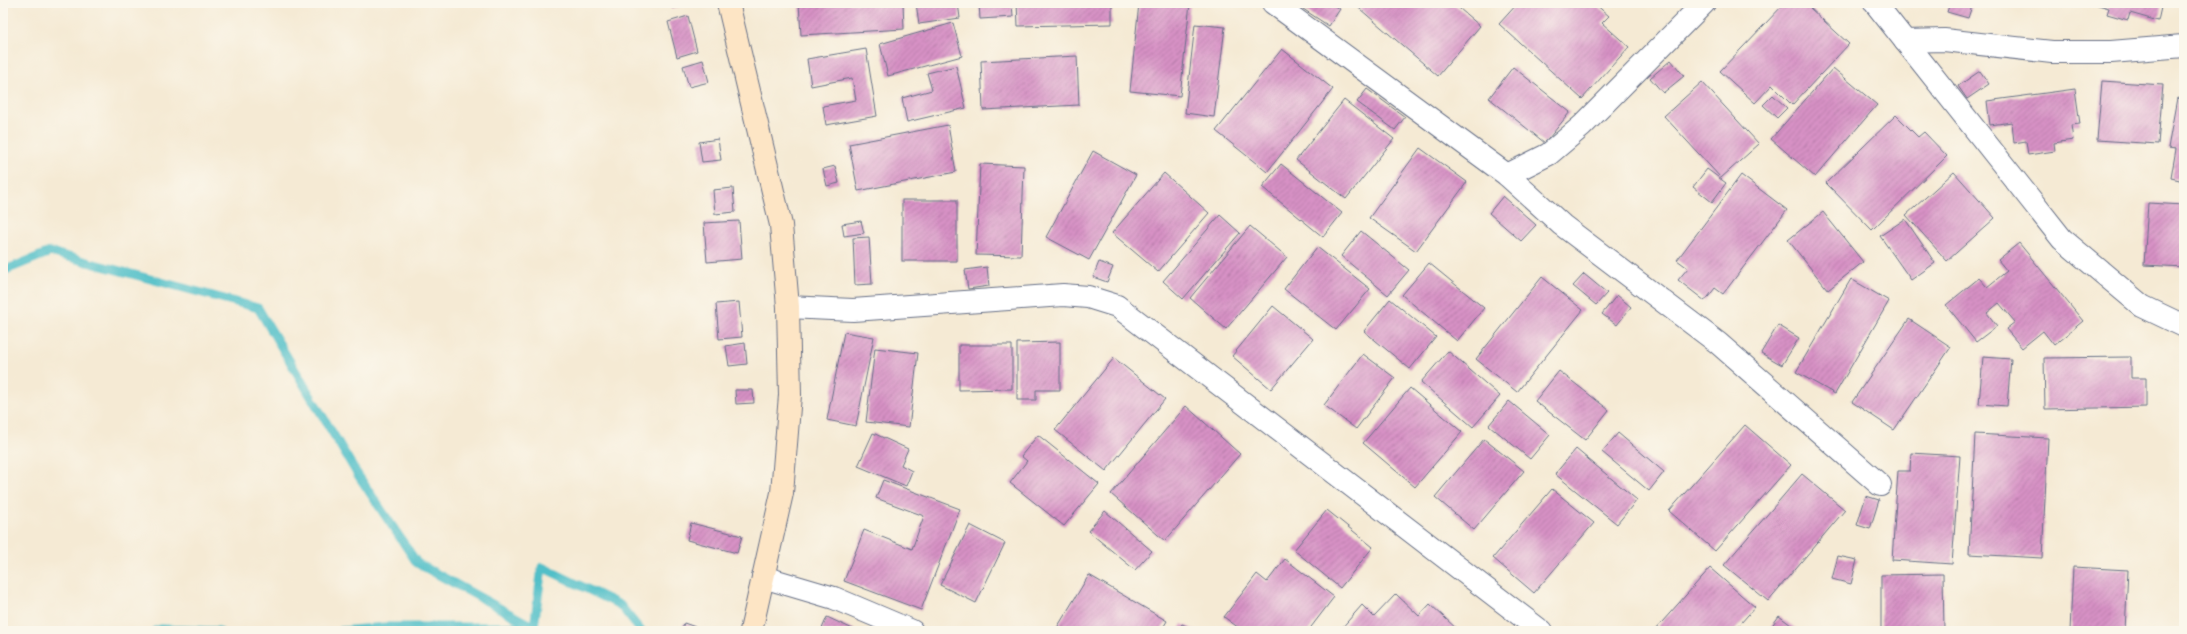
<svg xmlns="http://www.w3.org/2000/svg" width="2187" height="634" font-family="Delius,sans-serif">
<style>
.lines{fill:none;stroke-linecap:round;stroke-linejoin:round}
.stream{stroke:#51bfc8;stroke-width:9}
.building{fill:url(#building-hatch)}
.street-casing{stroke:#677087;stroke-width:24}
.secondary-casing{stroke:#677087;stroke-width:24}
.street{stroke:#fff;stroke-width:22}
.secondary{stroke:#fde5c5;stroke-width:22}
</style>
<defs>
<pattern id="building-hatch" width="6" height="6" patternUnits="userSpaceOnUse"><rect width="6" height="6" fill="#d791c5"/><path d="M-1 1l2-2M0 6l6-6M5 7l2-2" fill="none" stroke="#ae77a3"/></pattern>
</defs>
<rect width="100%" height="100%" fill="#fbf7ec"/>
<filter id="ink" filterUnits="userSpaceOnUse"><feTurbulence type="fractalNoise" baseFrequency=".025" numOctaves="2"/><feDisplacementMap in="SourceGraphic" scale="8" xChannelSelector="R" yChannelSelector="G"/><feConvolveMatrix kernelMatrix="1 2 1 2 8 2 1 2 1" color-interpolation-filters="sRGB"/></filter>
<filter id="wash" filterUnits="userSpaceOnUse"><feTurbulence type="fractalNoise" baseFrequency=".012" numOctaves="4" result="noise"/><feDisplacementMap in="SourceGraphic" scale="16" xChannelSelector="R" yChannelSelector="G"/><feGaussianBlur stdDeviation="0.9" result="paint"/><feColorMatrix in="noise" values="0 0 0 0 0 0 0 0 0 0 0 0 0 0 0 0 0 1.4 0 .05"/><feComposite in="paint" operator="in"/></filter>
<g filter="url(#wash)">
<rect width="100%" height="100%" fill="#f5ead4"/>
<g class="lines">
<g class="stream">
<path d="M 3,271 L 50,252 L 258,308 L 356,472 L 417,563 L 534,627 L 542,567 L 620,605 L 641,631"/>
<path d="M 155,631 L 161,629 L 219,631"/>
<path d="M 341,631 L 385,627 L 533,627"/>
</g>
</g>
<g id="blocks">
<g class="building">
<path d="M 671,3 L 688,3 L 688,5 L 672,8 Z"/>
<path d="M 799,3 L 903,3 L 904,29 L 801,35 Z"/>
<path d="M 916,3 L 958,3 L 960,18 L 919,24 Z"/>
<path d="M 979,3 L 1012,3 L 1013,17 L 980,19 Z"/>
<path d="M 1017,3 L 1112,3 L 1112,24 L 1018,26 Z"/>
<path d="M 1139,3 L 1190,3 L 1180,96 L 1130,91 Z"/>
<path d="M 1294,3 L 1331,3 L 1340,9 L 1329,26 Z"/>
<path d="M 1353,3 L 1453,3 L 1480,26 L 1438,76 Z"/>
<path d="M 1518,3 L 1594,3 L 1609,16 L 1602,23 L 1629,47 L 1582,99 L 1499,24 Z"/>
<path d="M 1785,3 L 1815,3 L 1810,8 L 1849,44 L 1792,105 L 1772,85 L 1755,103 L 1720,71 Z"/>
<path d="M 1950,3 L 1973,3 L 1968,18 L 1947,12 Z"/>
<path d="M 2091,3 L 2162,3 L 2158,21 L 2130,13 L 2128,20 L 2107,14 L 2109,8 Z"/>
<path d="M 688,16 L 697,51 L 677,57 L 668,22 Z"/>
<path d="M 953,23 L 962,56 L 888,76 L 880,44 Z"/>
<path d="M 1195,24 L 1225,27 L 1214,117 L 1185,113 Z"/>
<path d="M 866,49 L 877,116 L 826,125 L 823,106 L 856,100 L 852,78 L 811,86 L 807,59 Z"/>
<path d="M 1282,49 L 1333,89 L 1267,172 L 1216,131 Z"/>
<path d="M 1077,56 L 1079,105 L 983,110 L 981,61 Z"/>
<path d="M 703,60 L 709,82 L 689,87 L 683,66 Z"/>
<path d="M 1671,60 L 1684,76 L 1663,93 L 1650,78 Z"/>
<path d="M 956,66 L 966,108 L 907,122 L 902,98 L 932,90 L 927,73 Z"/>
<path d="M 1513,67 L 1570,112 L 1545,143 L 1489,98 Z"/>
<path d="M 1833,68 L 1877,105 L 1815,177 L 1771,139 Z"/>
<path d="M 1980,71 L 1989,84 L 1967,99 L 1958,86 Z"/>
<path d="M 2102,81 L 2163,85 L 2158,144 L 2097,140 Z"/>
<path d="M 1702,82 L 1759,144 L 1721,178 L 1664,116 Z"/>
<path d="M 1367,89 L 1405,117 L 1395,130 L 1357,102 Z"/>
<path d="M 2075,89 L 2080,124 L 2071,125 L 2073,140 L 2054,143 L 2055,151 L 2028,155 L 2026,141 L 2014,143 L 2012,122 L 1990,125 L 1987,101 Z"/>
<path d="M 2184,89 L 2184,181 L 2171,178 L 2176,149 L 2168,148 L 2177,98 L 2181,99 Z"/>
<path d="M 1773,95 L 1787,108 L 1777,118 L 1763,105 Z"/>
<path d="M 1344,100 L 1394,139 L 1346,199 L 1296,160 Z"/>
<path d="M 1896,115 L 1918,137 L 1924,132 L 1947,156 L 1872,230 L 1826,183 Z"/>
<path d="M 948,125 L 956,172 L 858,191 L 849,144 Z"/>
<path d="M 718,139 L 721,160 L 702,162 L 699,142 Z"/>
<path d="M 1420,148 L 1467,182 L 1416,251 L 1369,218 Z"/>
<path d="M 1093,151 L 1136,175 L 1089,260 L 1046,237 Z"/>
<path d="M 980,164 L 1024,166 L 1021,256 L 976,255 Z"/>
<path d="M 1281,164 L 1342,213 L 1323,237 L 1262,187 Z"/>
<path d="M 835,166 L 839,183 L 827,186 L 823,169 Z"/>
<path d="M 1707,169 L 1726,183 L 1712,202 L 1693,187 Z"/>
<path d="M 1954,172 L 1995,218 L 1947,261 L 1906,215 Z"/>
<path d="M 1164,173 L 1209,213 L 1158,272 L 1112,233 Z"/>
<path d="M 1741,175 L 1787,210 L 1723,294 L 1715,288 L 1705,301 L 1678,280 L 1688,268 L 1677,260 Z"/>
<path d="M 733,188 L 735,212 L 715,214 L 713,190 Z"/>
<path d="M 1503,196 L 1536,225 L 1521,241 L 1489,213 Z"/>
<rect x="902" y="200" width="55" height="61"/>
<path d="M 2148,203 L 2184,205 L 2184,267 L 2144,265 Z"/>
<path d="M 1823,212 L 1863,262 L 1828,290 L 1788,240 Z"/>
<path d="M 1220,215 L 1240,233 L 1183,299 L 1163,281 Z"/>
<path d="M 1905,219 L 1935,263 L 1911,280 L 1880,236 Z"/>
<path d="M 739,221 L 742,259 L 707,262 L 704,223 Z"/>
<path d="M 861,221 L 864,233 L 844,236 L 842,224 Z"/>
<path d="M 1250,226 L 1287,257 L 1226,329 L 1190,298 Z"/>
<path d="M 1361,231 L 1409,270 L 1388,295 L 1341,256 Z"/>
<path d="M 869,237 L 872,284 L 855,285 L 853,238 Z"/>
<path d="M 2019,243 L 2083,321 L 2054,345 L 2043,331 L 2022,348 L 2006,329 L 2015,322 L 1999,303 L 1987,313 L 1997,326 L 1976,342 L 1946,305 L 1979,278 L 1987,287 L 2007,271 L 1998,260 Z"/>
<path d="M 1317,247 L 1370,289 L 1336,330 L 1284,289 Z"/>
<path d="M 1099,262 L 1113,267 L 1107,282 L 1093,277 Z"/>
<path d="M 1429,263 L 1484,308 L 1457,341 L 1402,295 Z"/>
<path d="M 987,267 L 989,286 L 968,289 L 965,270 Z"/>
<path d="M 1584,274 L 1607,293 L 1596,305 L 1573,286 Z"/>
<path d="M 1542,277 L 1583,310 L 1517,392 L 1476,359 Z"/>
<path d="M 1851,279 L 1889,301 L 1835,394 L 1796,372 Z"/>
<path d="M 1617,295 L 1631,307 L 1617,325 L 1602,314 Z"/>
<path d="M 1390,299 L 1436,337 L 1410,369 L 1364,331 Z"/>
<path d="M 739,302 L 742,337 L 719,339 L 716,304 Z"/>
<path d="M 1273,306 L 1313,339 L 1271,389 L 1232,356 Z"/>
<path d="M 1909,319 L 1951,347 L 1894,430 L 1852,402 Z"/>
<path d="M 1778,325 L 1799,338 L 1782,365 L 1761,353 Z"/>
<path d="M 844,332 L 874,337 L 856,426 L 827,420 Z"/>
<path d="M 1060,342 L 1060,390 L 1036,390 L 1036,400 L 1017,400 L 1017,343 Z"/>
<path d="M 745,343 L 747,364 L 729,366 L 726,346 Z"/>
<path d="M 959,345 L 1012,345 L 1012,389 L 959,390 Z"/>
<path d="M 875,348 L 918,353 L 909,427 L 866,422 Z"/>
<path d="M 1448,351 L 1500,396 L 1473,427 L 1421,382 Z"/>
<path d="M 1363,354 L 1395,378 L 1356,429 L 1324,405 Z"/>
<path d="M 1983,357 L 2011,359 L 2007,406 L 1979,404 Z"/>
<path d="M 2131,357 L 2131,378 L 2146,378 L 2146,407 L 2045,409 L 2044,358 Z"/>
<path d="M 1114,358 L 1165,399 L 1106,471 L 1055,430 Z"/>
<path d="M 1559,371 L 1609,410 L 1585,440 L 1535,401 Z"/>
<path d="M 1410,388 L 1462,432 L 1415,487 L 1363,443 Z"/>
<path d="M 735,390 L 753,390 L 754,403 L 736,404 Z"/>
<path d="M 1509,401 L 1550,435 L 1530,459 L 1489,425 Z"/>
<path d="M 1186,406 L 1240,454 L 1165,541 L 1111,494 Z"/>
<path d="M 1745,425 L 1791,465 L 1715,551 L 1669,511 Z"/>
<path d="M 873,433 L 908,449 L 901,465 L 912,471 L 906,486 L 858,466 Z"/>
<path d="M 1618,433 L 1664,472 L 1649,491 L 1602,452 Z"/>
<path d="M 1975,434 L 2048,438 L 2042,558 L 1969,554 Z"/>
<path d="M 1038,435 L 1099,484 L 1064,526 L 1010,483 L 1027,461 L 1021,456 Z"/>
<path d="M 1484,439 L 1524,471 L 1474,530 L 1435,497 Z"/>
<path d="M 1576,449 L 1637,500 L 1617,524 L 1555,474 Z"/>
<path d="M 1911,453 L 1960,456 L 1952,564 L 1892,560 L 1898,471 L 1910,471 Z"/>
<path d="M 1802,474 L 1845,510 L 1768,601 L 1724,565 Z"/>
<path d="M 883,480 L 960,509 L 921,610 L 844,581 L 864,530 L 912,549 L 924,516 L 876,498 Z"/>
<path d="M 1552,489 L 1594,523 L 1534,593 L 1493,558 Z"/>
<path d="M 1866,496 L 1879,500 L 1870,529 L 1857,525 Z"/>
<path d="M 1327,510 L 1373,547 L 1340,588 L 1294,550 Z"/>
<path d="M 1105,511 L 1152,551 L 1135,570 L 1088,531 Z"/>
<path d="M 691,523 L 742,536 L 737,553 L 687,540 Z"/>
<path d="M 970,525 L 1005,543 L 976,603 L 940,585 Z"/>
<path d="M 1838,556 L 1857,560 L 1851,584 L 1832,579 Z"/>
<path d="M 1285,559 L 1334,597 L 1308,631 L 1243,631 L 1224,617 L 1257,574 L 1267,582 Z"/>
<path d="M 2073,567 L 2128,570 L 2125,631 L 2070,631 Z"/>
<path d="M 1710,568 L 1755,607 L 1734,631 L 1654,631 Z"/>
<path d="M 1943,574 L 1944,631 L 1881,631 L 1881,575 Z"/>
<path d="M 1089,575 L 1167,621 L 1161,631 L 1055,631 Z"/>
<path d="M 1396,594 L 1419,616 L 1430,604 L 1459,631 L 1340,630 L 1362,605 L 1374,617 Z"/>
<path d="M 1779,616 L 1799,631 L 1768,631 Z"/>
<path d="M 827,617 L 857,631 L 821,631 Z"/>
<path d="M 684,623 L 701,629 L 701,631 L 681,631 Z"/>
<path d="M 1182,624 L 1197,631 L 1178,631 Z"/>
</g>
</g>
</g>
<g filter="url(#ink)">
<use href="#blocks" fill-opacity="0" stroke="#677087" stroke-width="1"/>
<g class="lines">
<defs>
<g id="street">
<path d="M 1273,3 L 1507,175 L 1562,225 L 1718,343 L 1880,485"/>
<path d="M 1875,3 L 2062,239 L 2142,306 L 2184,326"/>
<path d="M 1905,41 L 1944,40 L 2052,52 L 2111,52 L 2184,46"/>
<path d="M 1507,175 L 1549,154 L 1582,126 L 1704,3"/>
<path d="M 788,307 L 853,310 L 1063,295 L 1088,297 L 1117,306 L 1541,631"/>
<path d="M 763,577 L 834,598 L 912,631"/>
</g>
<path id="secondary" d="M 728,3 L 781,225 L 788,307 L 790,395 L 782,493 L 751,631"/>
</defs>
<use href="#street" class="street-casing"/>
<use href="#secondary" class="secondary-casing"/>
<use href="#street" class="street"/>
<use href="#secondary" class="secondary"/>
</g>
</g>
<rect width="2187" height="634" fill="none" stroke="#fbf7ec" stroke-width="16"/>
</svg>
